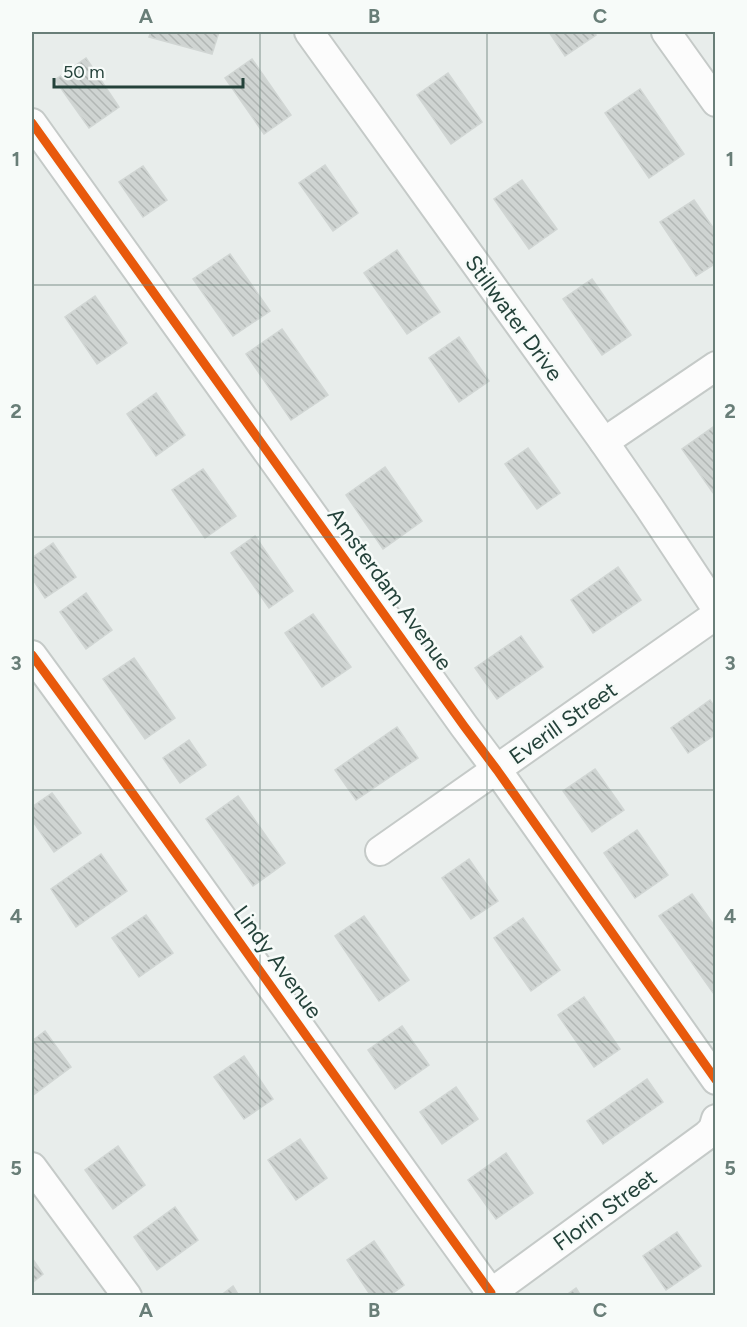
<svg xmlns="http://www.w3.org/2000/svg" width="747" height="1327" font-family="Figtree,sans-serif">
<style>
.building{fill:url(#building-back-hatch);stroke:#d1d6d4;stroke-width:1.5}
.lines{fill:none;stroke-linecap:round;stroke-linejoin:round}
.minor-casing{stroke:#c5cac8;stroke-width:32}
.minor{stroke:#fcfcfc;stroke-width:28}
.cycleway-casing{stroke:#f7fbf9;stroke-width:13}
.cycleway{stroke:#e8590c;stroke-width:9}
.grid{fill:none;stroke:#697e78;stroke-width:1.5;stroke-opacity:0.55}
.labels{text-anchor:middle;dominant-baseline:central;stroke-width:5;stroke-linejoin:round;paint-order:stroke}
.street-label{font-size:22px;fill:#24423a;stroke:#f7fbf9}
.neatline{fill:none;stroke:#697e78;stroke-width:2}
.grid-label{font-size:20px;text-anchor:middle;font-weight:bold;fill:#697e78}
</style>
<defs>
<pattern id="building-back-hatch" width="6" height="6" patternUnits="userSpaceOnUse" patternTransform="scale(1.5)"><rect width="6" height="6" fill="#cfd4d2"/><path d="M-1 5l2 2M0 0l6 6M5-1l2 2" fill="none" stroke="#b2b7b5"/></pattern>
</defs>
<rect width="100%" height="100%" fill="#e8edeb"/>
<g class="building">
<path d="M 151,32 L 219,32 L 212,54 L 149,37 Z"/>
<path d="M 549,32 L 594,32 L 596,35 L 565,56 Z"/>
<path d="M 86,58 L 119,107 L 89,128 L 55,80 Z"/>
<path d="M 252,59 L 291,115 L 264,134 L 225,78 Z"/>
<path d="M 448,73 L 482,122 L 451,144 L 417,95 Z"/>
<path d="M 640,89 L 684,154 L 649,178 L 605,113 Z"/>
<path d="M 325,165 L 358,213 L 333,231 L 299,183 Z"/>
<path d="M 143,166 L 167,200 L 143,217 L 119,182 Z"/>
<path d="M 522,180 L 557,229 L 529,249 L 494,199 Z"/>
<path d="M 694,200 L 716,232 L 716,263 L 696,276 L 660,222 Z"/>
<path d="M 397,250 L 440,312 L 407,334 L 364,273 Z"/>
<path d="M 230,254 L 270,311 L 233,336 L 193,279 Z"/>
<path d="M 592,279 L 631,335 L 602,355 L 563,299 Z"/>
<path d="M 95,296 L 127,343 L 97,364 L 65,317 Z"/>
<path d="M 282,329 L 328,395 L 291,420 L 246,354 Z"/>
<path d="M 459,337 L 489,381 L 459,402 L 429,358 Z"/>
<path d="M 156,393 L 185,435 L 156,456 L 127,414 Z"/>
<path d="M 716,425 L 716,497 L 682,449 Z"/>
<path d="M 528,448 L 560,493 L 537,509 L 505,464 Z"/>
<path d="M 385,467 L 422,521 L 383,549 L 346,495 Z"/>
<path d="M 203,469 L 236,516 L 205,538 L 172,490 Z"/>
<path d="M 255,536 L 293,591 L 269,608 L 231,553 Z"/>
<path d="M 53,543 L 76,577 L 45,598 L 32,578 L 32,558 Z"/>
<path d="M 618,567 L 641,600 L 593,633 L 571,600 Z"/>
<path d="M 86,593 L 112,630 L 86,649 L 60,612 Z"/>
<path d="M 313,614 L 351,667 L 322,687 L 285,633 Z"/>
<path d="M 521,636 L 543,667 L 497,699 L 475,668 Z"/>
<path d="M 134,658 L 175,718 L 145,739 L 103,679 Z"/>
<path d="M 710,700 L 716,709 L 716,734 L 688,753 L 671,728 Z"/>
<path d="M 397,727 L 418,758 L 356,800 L 335,770 Z"/>
<path d="M 189,740 L 206,765 L 180,783 L 163,758 Z"/>
<path d="M 595,769 L 624,810 L 592,832 L 563,791 Z"/>
<path d="M 52,793 L 81,833 L 54,852 L 32,820 L 32,807 Z"/>
<path d="M 238,796 L 285,863 L 253,886 L 206,819 Z"/>
<path d="M 637,830 L 668,875 L 635,898 L 604,853 Z"/>
<path d="M 101,854 L 127,891 L 76,927 L 51,889 Z"/>
<path d="M 469,859 L 498,901 L 471,919 L 442,878 Z"/>
<path d="M 692,894 L 716,928 L 716,997 L 659,916 Z"/>
<path d="M 146,915 L 173,953 L 139,977 L 112,938 Z"/>
<path d="M 364,916 L 409,980 L 379,1001 L 335,936 Z"/>
<path d="M 523,918 L 560,970 L 531,991 L 494,938 Z"/>
<path d="M 584,997 L 620,1049 L 594,1067 L 558,1015 Z"/>
<path d="M 402,1026 L 429,1065 L 395,1089 L 368,1050 Z"/>
<path d="M 45,1031 L 71,1067 L 32,1096 L 32,1041 Z"/>
<path d="M 244,1056 L 273,1099 L 244,1119 L 214,1077 Z"/>
<path d="M 647,1079 L 663,1102 L 603,1144 L 587,1121 Z"/>
<path d="M 456,1087 L 478,1119 L 442,1144 L 420,1112 Z"/>
<path d="M 300,1139 L 327,1178 L 296,1200 L 268,1160 Z"/>
<path d="M 118,1146 L 145,1185 L 113,1209 L 85,1170 Z"/>
<path d="M 506,1153 L 533,1193 L 496,1219 L 468,1180 Z"/>
<path d="M 175,1207 L 198,1240 L 157,1270 L 134,1237 Z"/>
<path d="M 677,1232 L 701,1266 L 666,1290 L 643,1256 Z"/>
<path d="M 374,1241 L 404,1285 L 389,1296 L 371,1296 L 347,1260 Z"/>
<path d="M 32,1258 L 43,1274 L 32,1283 Z"/>
<path d="M 233,1286 L 239,1296 L 220,1296 Z"/>
<path d="M 576,1288 L 581,1296 L 565,1296 Z"/>
</g>
<g class="lines">
<defs>
<g id="minor">
<path d="M 309,32 L 604,442 L 649,507 L 716,608"/>
<path d="M 666,32 L 716,102"/>
<path d="M 32,123 L 464,726 L 497,770 L 716,1080"/>
<path d="M 604,442 L 716,366"/>
<path d="M 32,655 C 187,866 337,1081 491,1293"/>
<path d="M 380,851 L 716,615"/>
<path d="M 32,1167 L 127,1296"/>
<path d="M 487,1296 L 707,1135 L 713,1129 L 716,1119"/>
</g>
</defs>
<use href="#minor" class="minor-casing"/>
<use href="#minor" class="minor"/>
<defs>
<g id="cycleway">
<path d="M 32,123 L 464,726 L 497,770 L 716,1080"/>
<path d="M 32,655 C 187,866 337,1081 491,1293"/>
</g>
</defs>
<use href="#cycleway" class="cycleway-casing"/>
<use href="#cycleway" class="cycleway"/>
</g>
<path class="grid" d="M 260,32 L 260,1296M 487,32 L 487,1296M 32,285 L 716,285M 32,537 L 716,537M 32,790 L 716,790M 32,1042 L 716,1042"/>
<g class="labels">
<g class="street-label">
<text transform="translate(514 318) rotate(54)">Stillwater Drive</text>
<text transform="translate(390 589) rotate(54)">Amsterdam Avenue</text>
<text transform="translate(563 723) rotate(-35)">Everill Street</text>
<text transform="translate(278 962) rotate(54)">Lindy Avenue</text>
<text transform="translate(605 1210) rotate(-36)">Florin Street</text>
</g>
</g>
<rect width="747" height="1327" fill="none" stroke="#f7fbf9" stroke-width="66"/>
<path d="M54 78v9h189v-9" fill="none" stroke="#24423a" stroke-width="3"/>
<text x="63" y="78" font-size="18" fill="#24423a" stroke="#f7fbf9" stroke-width="4.5" paint-order="stroke">50 m</text>
<rect x="33" y="33" width="681" height="1261" class="neatline"/>
<g class="grid-label">
<text x="146" y="23">A</text>
<text x="374" y="23">B</text>
<text x="600" y="23">C</text>
<text x="16" y="166">1</text>
<text x="730" y="166">1</text>
<text x="16" y="418">2</text>
<text x="730" y="418">2</text>
<text x="16" y="670">3</text>
<text x="730" y="670">3</text>
<text x="16" y="923">4</text>
<text x="730" y="923">4</text>
<text x="16" y="1175">5</text>
<text x="730" y="1175">5</text>
<text x="146" y="1317">A</text>
<text x="374" y="1317">B</text>
<text x="600" y="1317">C</text>
</g>
</svg>
